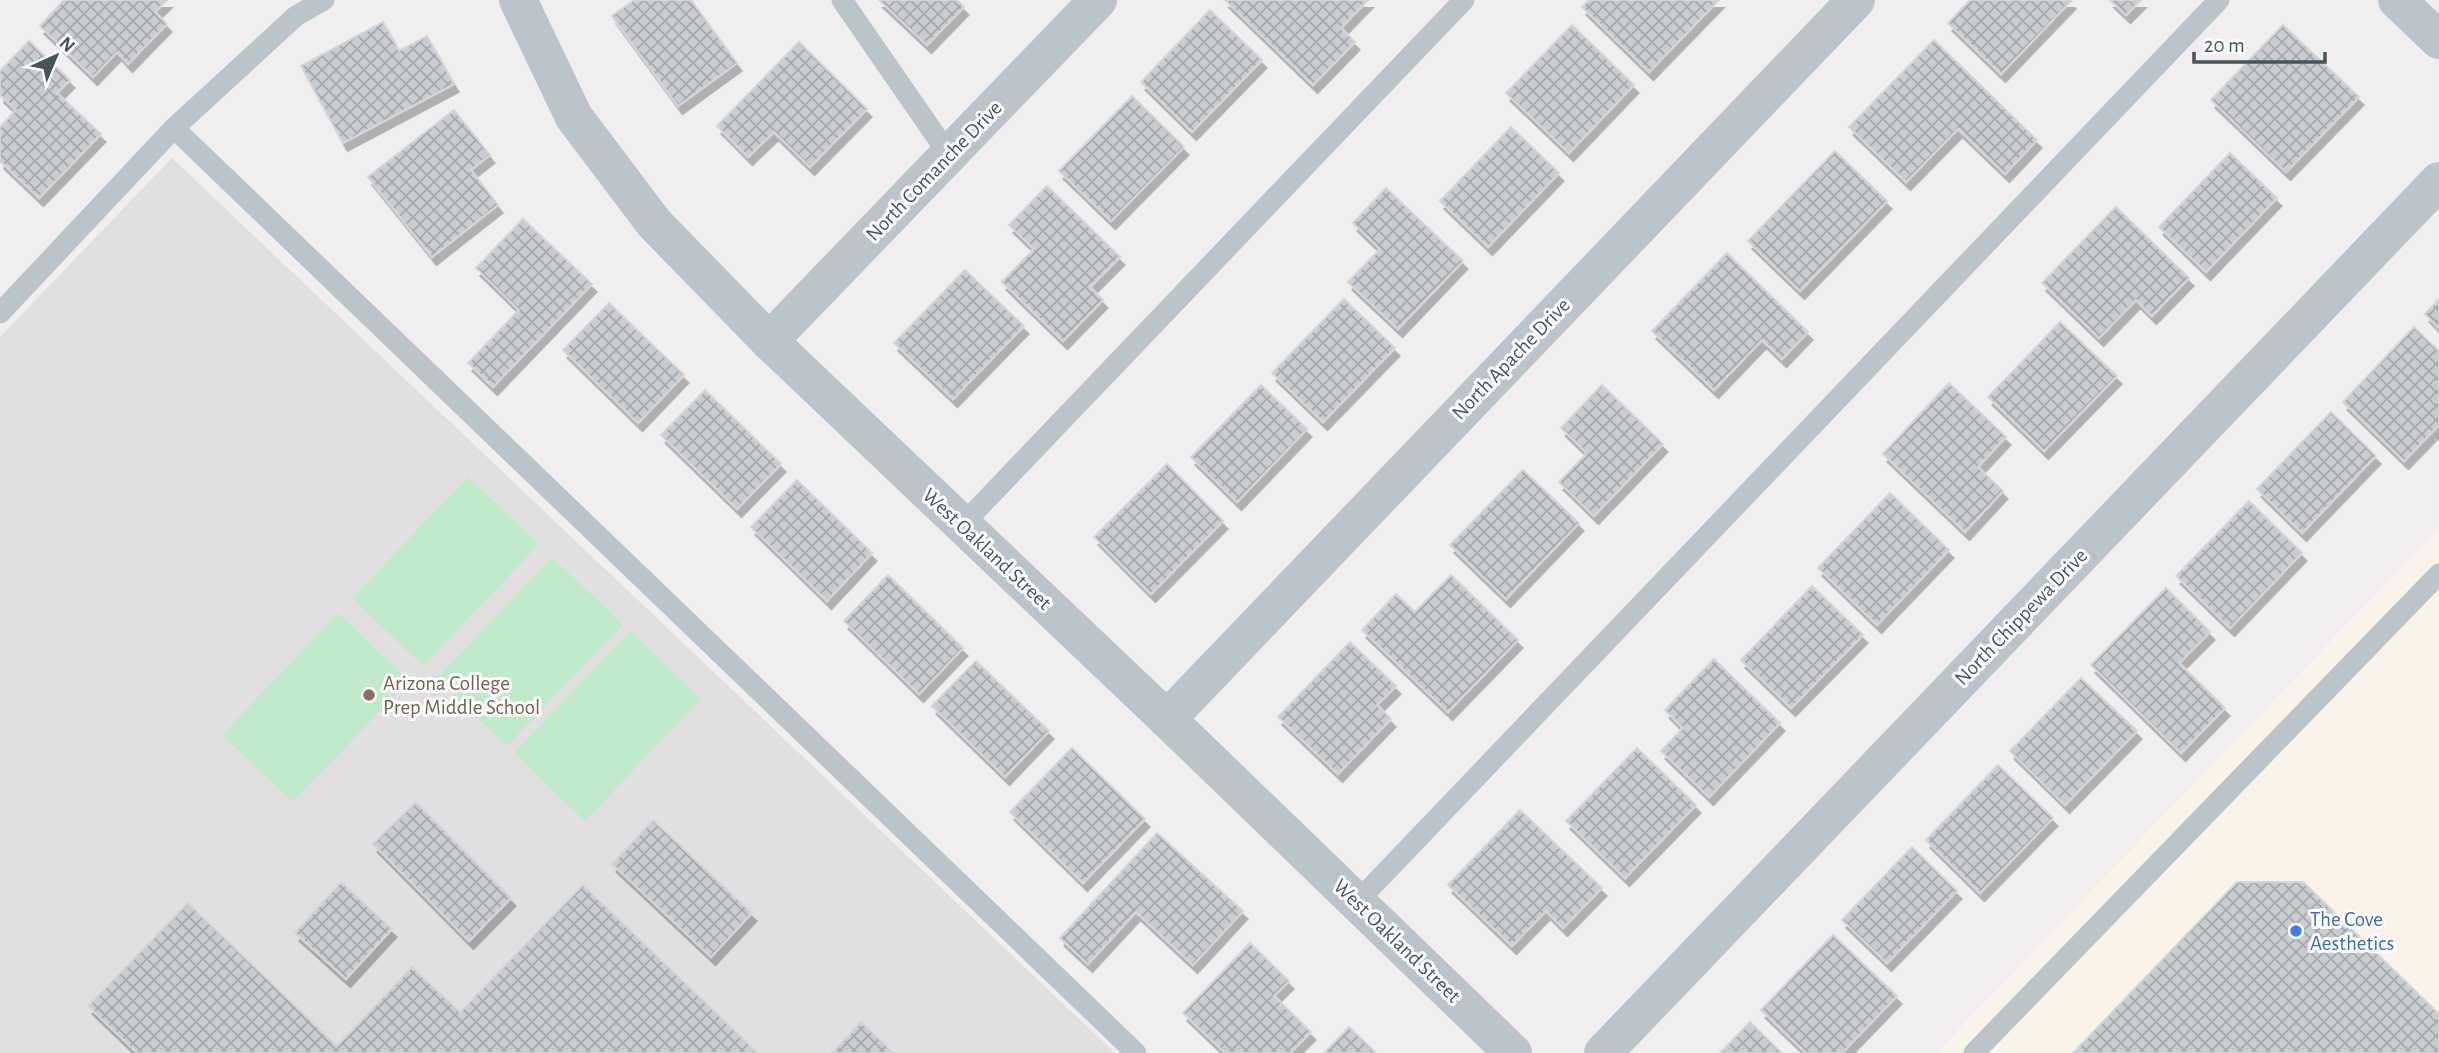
<svg xmlns="http://www.w3.org/2000/svg" width="2439" height="1053" font-family="'Alegreya Sans',sans-serif">
<style>
.commercial{fill:#faf3e9}
.education{fill:#e2dfe0}
.pitch{fill:#c0ebcb}
.building{fill:url(#building-cross-hatch);stroke:#d3d5d9;stroke-width:2;filter:url(#shadow)}
.lines{fill:none;stroke-linecap:round;stroke-linejoin:round}
.service{stroke:#bbc4ca;stroke-width:21}
.minor{stroke:#bbc4ca;stroke-width:38}
.tertiary{stroke:#bbc4ca;stroke-width:38}
.education-dot{fill:#8d6e63;stroke:#fff;stroke-width:2.5}
.shop-dot{fill:#3f7fe0;stroke:#fff;stroke-width:2.5}
.labels{text-anchor:middle;dominant-baseline:central;stroke-width:6;stroke-linejoin:round;paint-order:stroke}
.street-label{font-size:21px;fill:#48545a;stroke:#fff}
.education-label{font-size:21px;fill:#785e54;stroke:#fff;text-anchor:start}
.shop-label{font-size:21px;fill:#366cbe;stroke:#fff;text-anchor:start}
</style>
<defs>
<pattern id="building-cross-hatch" width="8" height="8" patternUnits="userSpaceOnUse" patternTransform="scale(1.75)"><rect width="8" height="8" fill="#c9ccd1"/><path d="M0 0l8 8M0 8l8-8" fill="none" stroke="#a5a8ad"/></pattern>
<filter id="shadow"><feDropShadow dx="4.5" dy="8" stdDeviation="0" flood-color="#0004"/></filter>
</defs>
<rect width="100%" height="100%" fill="#f1eeef"/>
<path class="commercial" d="M 2439,528 L 2439,1053 L 1936,1053 Z"/>
<path class="education" d="M 172,158 L 1115,1053 L 0,1053 L 0,337 Z"/>
<g class="pitch">
<path d="M 468,477 L 539,544 L 423,666 L 352,598 Z"/>
<path d="M 552,557 L 623,625 L 507,746 L 436,679 Z"/>
<path d="M 338,613 L 409,681 L 293,802 L 222,735 Z"/>
<path d="M 630,631 L 701,699 L 585,821 L 514,753 Z"/>
</g>
<g class="building">
<path d="M 64,0 L 167,0 L 155,12 L 167,24 L 128,64 L 117,52 L 93,77 L 40,26 Z"/>
<path d="M 634,0 L 691,0 L 737,63 L 678,106 L 612,16 Z"/>
<path d="M 879,0 L 957,0 L 964,7 L 927,45 Z"/>
<path d="M 1225,0 L 1368,0 L 1341,28 L 1355,42 L 1313,85 Z"/>
<path d="M 1589,0 L 1719,0 L 1649,72 L 1582,7 Z"/>
<path d="M 1970,0 L 2070,0 L 2071,1 L 2001,74 L 1948,23 Z"/>
<path d="M 2110,0 L 2141,0 L 2126,15 Z"/>
<path d="M 1210,10 L 1262,60 L 1192,132 L 1141,82 Z"/>
<path d="M 383,22 L 399,51 L 427,36 L 454,84 L 343,143 L 301,66 Z"/>
<path d="M 1572,25 L 1634,85 L 1569,153 L 1506,93 Z"/>
<path d="M 2283,25 L 2359,97 L 2286,172 L 2211,100 Z"/>
<path d="M 1934,40 L 2037,140 L 2005,174 L 1958,129 L 1906,182 L 1849,127 Z"/>
<path d="M 29,41 L 70,80 L 57,93 L 101,134 L 39,198 L 0,161 L 0,127 L 16,110 L 0,95 L 0,71 Z"/>
<path d="M 799,42 L 867,109 L 810,167 L 774,132 L 748,157 L 717,126 Z"/>
<path d="M 1132,96 L 1184,147 L 1111,221 L 1059,171 Z"/>
<path d="M 454,110 L 490,155 L 471,170 L 498,205 L 432,257 L 368,177 Z"/>
<path d="M 1511,127 L 1559,173 L 1488,247 L 1440,201 Z"/>
<path d="M 1835,151 L 1887,201 L 1800,291 L 1748,241 Z"/>
<path d="M 2230,153 L 2277,198 L 2206,272 L 2159,227 Z"/>
<path d="M 1047,186 L 1120,257 L 1090,287 L 1103,300 L 1063,341 L 1002,282 L 1034,249 L 1009,225 Z"/>
<path d="M 1386,188 L 1463,261 L 1398,329 L 1348,282 L 1380,249 L 1353,223 Z"/>
<path d="M 2116,207 L 2189,278 L 2152,316 L 2136,300 L 2099,338 L 2042,283 Z"/>
<path d="M 523,219 L 592,284 L 493,387 L 468,363 L 519,310 L 476,268 Z"/>
<path d="M 1727,253 L 1808,332 L 1782,359 L 1762,340 L 1714,390 L 1652,331 Z"/>
<path d="M 965,270 L 1024,326 L 953,399 L 894,343 Z"/>
<path d="M 1344,299 L 1395,348 L 1323,422 L 1272,373 Z"/>
<path d="M 2439,299 L 2439,328 L 2425,314 Z"/>
<path d="M 609,303 L 684,375 L 638,423 L 563,350 Z"/>
<path d="M 2060,322 L 2117,376 L 2044,451 L 1988,397 Z"/>
<path d="M 2414,327 L 2439,351 L 2439,425 L 2404,461 L 2343,402 Z"/>
<path d="M 1949,383 L 2006,437 L 1978,467 L 2003,491 L 1965,532 L 1883,454 Z"/>
<path d="M 1261,385 L 1307,429 L 1237,502 L 1191,457 Z"/>
<path d="M 1602,385 L 1663,444 L 1594,516 L 1559,482 L 1587,453 L 1561,428 Z"/>
<path d="M 705,390 L 781,464 L 737,509 L 661,435 Z"/>
<path d="M 2331,412 L 2376,456 L 2302,533 L 2257,489 Z"/>
<path d="M 1167,464 L 1223,521 L 1151,594 L 1094,537 Z"/>
<path d="M 1523,470 L 1579,523 L 1506,599 L 1450,545 Z"/>
<path d="M 797,480 L 872,553 L 827,601 L 751,527 Z"/>
<path d="M 1890,493 L 1949,550 L 1877,625 L 1818,568 Z"/>
<path d="M 2249,501 L 2302,553 L 2230,628 L 2176,576 Z"/>
<path d="M 888,575 L 963,648 L 919,694 L 844,621 Z"/>
<path d="M 1451,575 L 1518,640 L 1448,712 L 1362,630 L 1396,594 L 1415,612 Z"/>
<path d="M 1812,586 L 1863,635 L 1791,708 L 1741,660 Z"/>
<path d="M 2166,588 L 2210,632 L 2179,663 L 2225,708 L 2181,753 L 2091,665 Z"/>
<path d="M 1350,642 L 1396,686 L 1377,705 L 1391,719 L 1338,774 L 1278,717 Z"/>
<path d="M 1714,659 L 1780,723 L 1709,797 L 1661,751 L 1683,728 L 1665,710 Z"/>
<path d="M 976,661 L 1049,731 L 1005,777 L 932,706 Z"/>
<path d="M 2081,678 L 2137,731 L 2065,805 L 2010,751 Z"/>
<path d="M 1072,748 L 1145,819 L 1083,883 L 1010,812 Z"/>
<path d="M 1637,748 L 1696,805 L 1625,878 L 1566,821 Z"/>
<path d="M 1998,765 L 2053,818 L 1980,893 L 1926,840 Z"/>
<path d="M 416,802 L 511,898 L 469,941 L 373,844 Z"/>
<path d="M 1520,810 L 1602,888 L 1563,928 L 1546,911 L 1512,946 L 1448,885 Z"/>
<path d="M 653,820 L 752,913 L 711,957 L 612,864 Z"/>
<path d="M 1157,833 L 1243,911 L 1193,965 L 1136,912 L 1088,964 L 1060,938 Z"/>
<path d="M 1912,847 L 1957,891 L 1887,963 L 1842,920 Z"/>
<path d="M 341,882 L 392,929 L 346,979 L 295,933 Z"/>
<path d="M 2237,882 L 2303,882 L 2439,1014 L 2439,1053 L 2073,1053 Z"/>
<path d="M 583,885 L 758,1053 L 137,1053 L 88,1006 L 188,903 L 337,1046 L 412,967 L 460,1012 Z"/>
<path d="M 1833,935 L 1897,996 L 1842,1053 L 1806,1053 L 1761,1010 Z"/>
<path d="M 1250,943 L 1289,981 L 1274,996 L 1311,1032 L 1290,1053 L 1225,1053 L 1183,1013 Z"/>
<path d="M 861,1022 L 894,1053 L 832,1053 Z"/>
<path d="M 1750,1022 L 1782,1053 L 1720,1053 Z"/>
<path d="M 1349,1027 L 1376,1053 L 1324,1053 Z"/>
</g>
<g class="lines">
<g class="service">
<path d="M 842,0 L 949,155"/>
<path d="M 174,128 L 1136,1053"/>
<path d="M 0,313 L 174,128 L 296,16 L 324,0"/>
<path d="M 962,525 L 1464,0"/>
<path d="M 1357,902 L 2219,0"/>
<path d="M 1974,1053 L 2439,574"/>
</g>
<g class="minor">
<path d="M 518,0 L 574,117 L 654,223 L 769,341 L 1167,719 L 1513,1053"/>
<path d="M 769,341 L 1098,0"/>
<path d="M 1167,719 L 1856,0"/>
<path d="M 1603,1053 L 2439,181"/>
</g>
<path class="tertiary" d="M 2397,0 L 2439,40"/>
</g>
<circle class="education-dot" cx="369" cy="695" r="7"/>
<circle class="shop-dot" cx="2296" cy="931" r="7"/>
<g class="labels">
<g class="street-label">
<text transform="translate(934 171) rotate(-46)">North Comanche Drive</text>
<text transform="translate(1511 359) rotate(-46)">North Apache Drive</text>
<text transform="translate(987 549) rotate(43)">West Oakland Street</text>
<text transform="translate(2021 617) rotate(-46)">North Chippewa Drive</text>
<text transform="translate(1397 941) rotate(44)">West Oakland Street</text>
</g>
<g class="education-label">
<text x="383" y="683">Arizona College<tspan x="383" dy="24">Prep Middle School</tspan></text>
</g>
<g class="shop-label">
<text x="2310" y="919">The Cove<tspan x="2310" dy="24">Aesthetics</tspan></text>
</g>
</g>
<g transform="translate(56 56) rotate(44)" stroke="#ffffff" stroke-width="5" paint-order="stroke">
<path d="M0-5L12 26L0 18L-12 26Z" fill="#48545a"/>
<text y="-10" font-size="19" font-weight="bold" text-anchor="middle" fill="#48545a">N</text>
</g>
<path d="M2194 52v10h131v-10" fill="none" stroke="#48545a" stroke-width="3.5"/>
<text x="2204" y="52" font-size="21" fill="#48545a" stroke="#ffffff" stroke-width="5" paint-order="stroke">20 m</text>
</svg>
